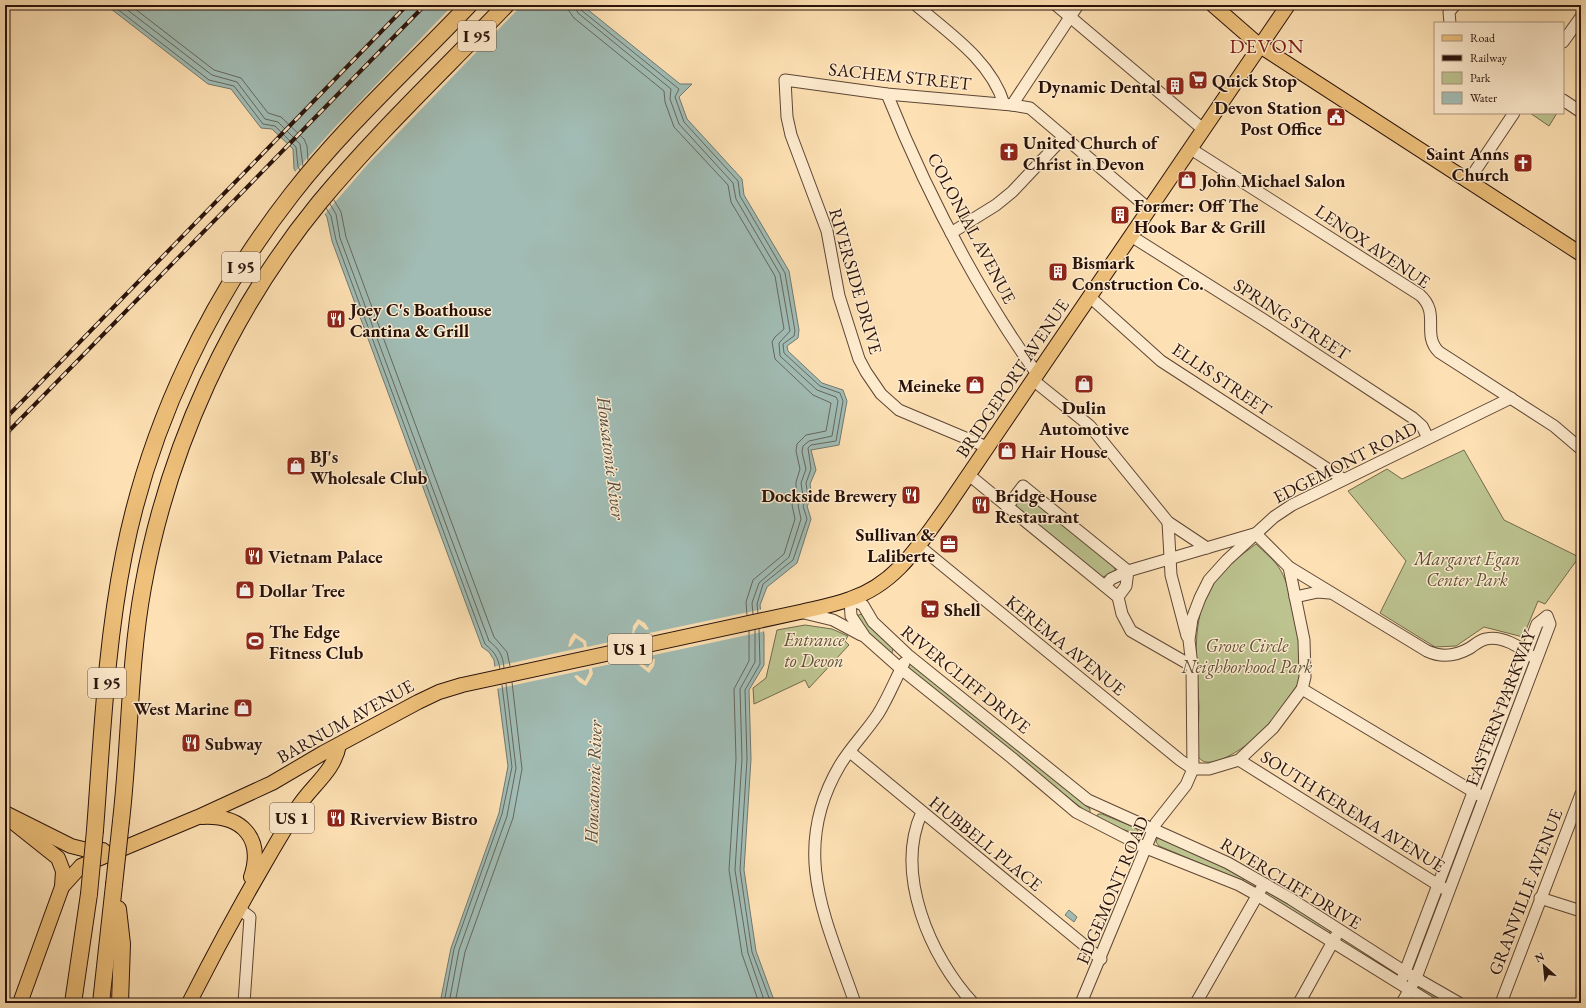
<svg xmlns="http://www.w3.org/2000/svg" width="1586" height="1008" font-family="'EB Garamond',serif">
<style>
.green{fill:#bcc38f;stroke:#726a4c}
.water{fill:#a1bcb4;stroke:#717870}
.pier{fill:#fde0b3}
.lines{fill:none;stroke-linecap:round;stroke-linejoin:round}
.shore{stroke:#65675f;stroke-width:1}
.minor-casing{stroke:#5e4634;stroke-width:13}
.major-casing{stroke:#29120a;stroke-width:16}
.highway-casing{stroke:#29120a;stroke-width:18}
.minor{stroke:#feebce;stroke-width:11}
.major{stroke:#eec07a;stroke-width:14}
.highway{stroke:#eec07a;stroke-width:16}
.rail-casing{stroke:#29120a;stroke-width:4}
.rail{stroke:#feebce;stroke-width:2.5;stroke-dasharray:8;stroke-linecap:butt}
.highway-bridge-casing{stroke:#29120a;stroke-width:18;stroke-linecap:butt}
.highway-bridge{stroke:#eec07a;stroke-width:16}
.labels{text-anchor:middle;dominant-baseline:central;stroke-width:3;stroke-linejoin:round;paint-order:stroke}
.shield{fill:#feebce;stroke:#695345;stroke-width:1}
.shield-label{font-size:17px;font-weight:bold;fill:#29120a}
.street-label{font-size:18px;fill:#29120a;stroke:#feebce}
.poi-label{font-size:18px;font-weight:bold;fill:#29120a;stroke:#feebce;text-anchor:start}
.park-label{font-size:18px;font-style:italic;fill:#5c5039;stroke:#feebce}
.water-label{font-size:19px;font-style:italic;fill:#534e46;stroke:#feebce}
.quarter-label{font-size:20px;letter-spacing:1px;fill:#7a1f14;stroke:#feebce}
</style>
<rect width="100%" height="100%" fill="#fde0b3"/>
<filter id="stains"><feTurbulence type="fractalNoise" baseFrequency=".005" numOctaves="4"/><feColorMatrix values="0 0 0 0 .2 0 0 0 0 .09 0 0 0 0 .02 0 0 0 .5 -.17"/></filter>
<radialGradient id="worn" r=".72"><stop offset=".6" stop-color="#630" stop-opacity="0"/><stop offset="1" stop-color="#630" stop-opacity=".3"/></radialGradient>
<g class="green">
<path d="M 1530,113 L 1557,113 L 1549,126 Z"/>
<path d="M 1464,450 L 1504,520 L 1579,557 L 1545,604 L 1538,601 L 1523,637 L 1484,627 L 1456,646 L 1435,647 L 1380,613 L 1406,561 L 1348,491 L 1387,469 L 1402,479 Z"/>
<path d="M 1025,493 L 1114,566 L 1115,570 C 1111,575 1105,577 1099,577 L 1016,509 L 1016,502 Z"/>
<path d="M 1256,544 C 1264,552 1275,560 1281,571 C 1293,591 1306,664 1297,686 C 1291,698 1283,710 1275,720 C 1265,732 1210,779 1198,756 C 1197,739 1199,723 1199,707 C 1197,661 1188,614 1219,576 C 1229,563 1243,554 1256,544 Z"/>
<path d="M 862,614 L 874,631 L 893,648 L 892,653 L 889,653 L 871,637 L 855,616 Z"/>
<path d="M 805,625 L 832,629 L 848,636 L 845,641 L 849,645 L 809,688 L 805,680 L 754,704 L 753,688 L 766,678 L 777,630 Z"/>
<path d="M 914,663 L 1090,809 L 1090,813 L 1089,814 L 908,669 L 909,664 Z"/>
<path d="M 1098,814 L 1102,814 L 1136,828 L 1138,831 L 1137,834 L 1097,821 L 1096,818 Z"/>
<path d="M 1158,836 L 1214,860 L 1245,878 L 1243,881 L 1159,846 L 1156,842 Z"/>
<path d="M 1268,889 L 1331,929 L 1329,933 L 1327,933 L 1263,894 L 1264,891 Z"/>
<path d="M 1342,936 L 1401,972 L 1398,977 L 1342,943 L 1340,939 Z"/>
<path d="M 1417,984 L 1452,1003 L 1438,1003 L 1417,990 Z"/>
</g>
<g class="water">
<path d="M 106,5 L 582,5 L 680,84 L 692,84 L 679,97 L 687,119 L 742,179 L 744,195 L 789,271 L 799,330 L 798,338 L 787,346 L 788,351 L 822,383 L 843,390 L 847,401 L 839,445 L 811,450 L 816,470 L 810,484 L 812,498 L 807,506 L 811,519 L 797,563 L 767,587 L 760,605 L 764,635 L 764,665 L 749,690 L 751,759 L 744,870 L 756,951 L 775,1003 L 440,1003 L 451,948 L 499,813 L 508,766 L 494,660 L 489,652 L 482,647 L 332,241 L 327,217 L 294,169 L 293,149 L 272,129 L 261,128 L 231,89 L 208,84 Z"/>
<path d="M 1069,910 L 1077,917 L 1074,922 L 1065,915 Z"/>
</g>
<g class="pier">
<path d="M 453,5 L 522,5 L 368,164 L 324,215 L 294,173 L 335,127 Z"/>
<path d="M 763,609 L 766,631 L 640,658 L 640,662 L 648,668 L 652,659 L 655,659 L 654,666 L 649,673 L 638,664 L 636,659 L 592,668 L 593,674 L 586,686 L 579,682 L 574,676 L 577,675 L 585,681 L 589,673 L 589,669 L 496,689 L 493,667 L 584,647 L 583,643 L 576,638 L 571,646 L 568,647 L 570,639 L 574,633 L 586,641 L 587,647 L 632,637 L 633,626 L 638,619 L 645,623 L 649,629 L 646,630 L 639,624 L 634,632 L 635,636 Z"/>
</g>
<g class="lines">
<g class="shore">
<path d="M 112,5 L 209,80 L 234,86 L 263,124 L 275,126 L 296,147 L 298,167 L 300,170"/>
<path d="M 121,5 L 212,75 L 237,82 L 265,119 L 278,122 L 300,144 L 303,166"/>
<path d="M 130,5 L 214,70 L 241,78 L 268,113 L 281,117 L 304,139 L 307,146 L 308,160"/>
<path d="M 568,5 L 569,11 L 574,18 L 664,91 L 665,102 L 674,127 L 728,185 L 731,202 L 775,276 L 784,329 L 775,337 L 772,342 L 775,359 L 813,395 L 831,403 L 826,431 L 806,435 L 797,444 L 796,451 L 800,469 L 796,482 L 796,494 L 792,505 L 795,519 L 784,554 L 753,580 L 746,602 L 747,615"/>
<path d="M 574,5 L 578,13 L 671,89 L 670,99 L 679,124 L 733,183 L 736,199 L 780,274 L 790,331 L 779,343 L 780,356 L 817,390 L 836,397 L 838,401 L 832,436 L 809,441 L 803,446 L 802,452 L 806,469 L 801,483 L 803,496 L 798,505 L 801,519 L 789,557 L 759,583 L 752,603 L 753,614"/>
<path d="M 580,5 L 581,10 L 679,89 L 675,97 L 684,122 L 738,181 L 740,196 L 785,273 L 795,331 L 794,336 L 783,344 L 784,353 L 820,386 L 840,393 L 843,401 L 836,441 L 811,445 L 808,448 L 811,469 L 806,483 L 808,497 L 803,506 L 807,519 L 793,560 L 763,584 L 757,604 L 758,613"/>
<path d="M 334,200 L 341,212 L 346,237 L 494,637 L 507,652 L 510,666"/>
<path d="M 330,204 L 336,214 L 340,238 L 489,641 C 499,649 503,655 504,668"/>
<path d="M 326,208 L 331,216 L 336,240 L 485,644 C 494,652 498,656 500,669"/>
<path d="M 759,629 L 760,664 L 745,690 L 747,759 L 740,870 L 752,952 L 771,1003"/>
<path d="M 755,630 L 755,662 L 740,689 L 742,759 L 735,870 L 748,953 L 765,1003"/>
<path d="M 749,631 L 749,661 L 734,689 L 736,759 L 729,870 L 742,954 L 759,1003"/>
<path d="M 444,1003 L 454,949 L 502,814 L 512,767 L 502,685"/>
<path d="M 449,1003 L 459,950 L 507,816 L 516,768 L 506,684"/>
<path d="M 455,1003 L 465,952 L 513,818 L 522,769 L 512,682"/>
</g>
<defs>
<g id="minor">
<path d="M 916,5 C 949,33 991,61 1004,104"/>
<path d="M 1056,5 L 1204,130"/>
<path d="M 1450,23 L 1449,12 L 1455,5"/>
<path d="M 1563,42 L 1581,17"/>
<path d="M 887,94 C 926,191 976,288 1037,374"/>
<path d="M 1563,100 L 1581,112"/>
<path d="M 1012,105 L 1078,5"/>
<path d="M 1191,149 L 1420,295 C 1441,314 1421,334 1439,352 L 1554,426 L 1581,449"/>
<path d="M 1469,180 L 1514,113"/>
<path d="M 951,233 L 996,205 L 1012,192 L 1063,138"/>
<path d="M 1131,236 L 1264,320 L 1413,418 L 1422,426 L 1428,438"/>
<path d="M 1090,297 L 1161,361 L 1343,479"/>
<path d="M 1033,380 L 1090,426 L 1168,522 L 1207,548"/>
<path d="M 987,447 L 899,410 L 881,394 L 866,372 L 859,359 L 839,296 L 827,231 L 791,135 L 787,117 L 785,80 L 887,94 L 1012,105 L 1030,108 L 1149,209"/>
<path d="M 969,475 L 1118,597 L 1122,614 L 1131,631 L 1192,666"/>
<path d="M 1007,507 L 1023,486 L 1128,571 L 1111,579 L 1105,586"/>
<path d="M 1168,522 L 1171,575 L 1187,636"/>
<path d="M 1256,534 L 1289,567 L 1427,651 C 1442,658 1456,656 1470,648 C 1476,644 1480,640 1486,639 C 1501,635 1521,647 1531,656"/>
<path d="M 919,546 L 1180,760 L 1193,769"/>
<path d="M 1118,597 L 1126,586 L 1128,571 L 1254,534"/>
<path d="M 1295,597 L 1318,592 L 1329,593"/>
<path d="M 800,612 L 833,620 L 861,635"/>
<path d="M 1302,689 L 1479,795"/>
<path d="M 850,752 L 1101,959"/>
<path d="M 1239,760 L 1443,888"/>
<path d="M 1193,769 L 1209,769 L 1239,760 L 1273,728 L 1302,689 L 1305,677 L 1304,640 L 1289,567"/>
<path d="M 922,812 C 894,873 930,957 973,1003"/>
<path d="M 1540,898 L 1581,911"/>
<path d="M 238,908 L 250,917 L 244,1003"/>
<path d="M 855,1003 C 826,919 789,851 840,765 C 851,747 866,732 878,714 C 888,698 895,680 904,663"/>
<path d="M 1081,1003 L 1156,823 L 1186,785 L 1193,769 L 1192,666 L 1189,640 L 1192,619 L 1200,598 L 1209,580 L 1227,560 L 1274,517 L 1292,505 L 1511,398"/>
<path d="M 1196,1003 L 1261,889"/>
<path d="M 1299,1003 L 1336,936"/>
<path d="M 1402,1003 L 1416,978 L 1550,624 L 1547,616 L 1537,624 L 1403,977"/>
<path d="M 1431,1003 L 1257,895 L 1239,885 L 1146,848 L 1076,812 L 1012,758 L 901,669 L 865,637 L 851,616 L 850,599 L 863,605 L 873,622 L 908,655 L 1088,800 L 1228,863 L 1291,899 L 1405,972 L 1459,1003"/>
<path d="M 1501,1003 L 1581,794"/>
</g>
<g id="major">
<path d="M 1213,5 L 1260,46 L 1581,254"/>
<path d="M 5,813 L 71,846 L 91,851 L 103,850"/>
<path d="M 202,817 C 242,815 264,838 251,877"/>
<path d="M 14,823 L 58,858 L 63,871 L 62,887"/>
<path d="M 20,1003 L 62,887 L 81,866 L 198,817 L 272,783 L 323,753 L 418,702 L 439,692 L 462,685 L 800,612 C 817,608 834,605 850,599 C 896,584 919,545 946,508 L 1288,5"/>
<path d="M 189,1003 C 223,936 259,871 298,807 C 312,785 334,772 339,745"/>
</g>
<g id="highway">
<path d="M 121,821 C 130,743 129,664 143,587 C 168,448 230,312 319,203 C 377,133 444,70 506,5"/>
<path d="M 95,830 C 102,738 106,644 124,554 C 150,423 210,299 292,194 C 345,126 410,67 469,5"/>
<path d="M 118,909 L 122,944 L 120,1003"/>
<path d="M 73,1003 L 89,894"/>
<path d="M 101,1003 L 114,885"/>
</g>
</defs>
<use href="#minor" class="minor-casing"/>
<use href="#major" class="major-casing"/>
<use href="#highway" class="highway-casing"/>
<use href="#minor" class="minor"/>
<use href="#major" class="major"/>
<use href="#highway" class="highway"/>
<defs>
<g id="rail">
<path d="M 5,419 L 407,5"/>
<path d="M 5,435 L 425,5"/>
</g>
</defs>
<use href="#rail" class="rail-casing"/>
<use href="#rail" class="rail"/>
<defs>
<g id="highway-bridge">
<path d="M 114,885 L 121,821"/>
<path d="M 89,894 L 95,830"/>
</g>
</defs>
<use href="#highway-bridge" class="highway-bridge-casing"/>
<use href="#highway-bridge" class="highway-bridge"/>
</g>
<defs>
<symbol id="supermarket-square" viewBox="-11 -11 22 22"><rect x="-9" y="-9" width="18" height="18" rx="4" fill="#8f2418" stroke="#feebce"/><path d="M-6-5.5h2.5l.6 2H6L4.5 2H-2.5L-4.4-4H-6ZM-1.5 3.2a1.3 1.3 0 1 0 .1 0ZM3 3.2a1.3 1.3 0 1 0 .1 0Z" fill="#fff"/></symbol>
<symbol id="building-square" viewBox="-11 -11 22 22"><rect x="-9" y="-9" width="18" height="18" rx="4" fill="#8f2418" stroke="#feebce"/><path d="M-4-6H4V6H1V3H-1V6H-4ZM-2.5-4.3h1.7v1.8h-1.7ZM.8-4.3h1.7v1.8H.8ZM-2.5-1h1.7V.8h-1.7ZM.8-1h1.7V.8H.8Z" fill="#fff"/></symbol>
<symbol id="civic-square" viewBox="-11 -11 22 22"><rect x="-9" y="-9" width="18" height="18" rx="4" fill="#8f2418" stroke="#feebce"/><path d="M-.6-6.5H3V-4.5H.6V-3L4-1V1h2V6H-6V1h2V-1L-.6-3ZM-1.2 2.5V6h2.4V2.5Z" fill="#fff"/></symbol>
<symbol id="church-square" viewBox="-11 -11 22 22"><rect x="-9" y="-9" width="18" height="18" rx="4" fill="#8f2418" stroke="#feebce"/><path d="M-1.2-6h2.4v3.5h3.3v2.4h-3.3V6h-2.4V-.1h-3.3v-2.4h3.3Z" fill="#fff"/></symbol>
<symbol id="shop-square" viewBox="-11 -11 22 22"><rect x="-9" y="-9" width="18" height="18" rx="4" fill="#8f2418" stroke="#feebce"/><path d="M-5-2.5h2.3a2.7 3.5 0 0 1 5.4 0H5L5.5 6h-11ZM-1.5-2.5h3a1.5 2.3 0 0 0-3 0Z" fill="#fff"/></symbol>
<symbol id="restaurant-square" viewBox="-11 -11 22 22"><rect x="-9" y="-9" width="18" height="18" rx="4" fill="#8f2418" stroke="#feebce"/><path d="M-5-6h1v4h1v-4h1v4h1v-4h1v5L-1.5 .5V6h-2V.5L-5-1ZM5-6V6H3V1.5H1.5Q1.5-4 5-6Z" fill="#fff"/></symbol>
<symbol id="office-square" viewBox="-11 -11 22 22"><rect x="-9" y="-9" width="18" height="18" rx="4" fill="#8f2418" stroke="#feebce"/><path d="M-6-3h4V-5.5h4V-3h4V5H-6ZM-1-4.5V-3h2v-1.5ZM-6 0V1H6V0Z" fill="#fff"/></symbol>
<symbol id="stadium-square" viewBox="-11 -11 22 22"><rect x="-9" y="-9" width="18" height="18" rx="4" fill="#8f2418" stroke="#feebce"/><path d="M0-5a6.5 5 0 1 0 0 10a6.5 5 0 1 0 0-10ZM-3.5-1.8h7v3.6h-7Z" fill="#fff"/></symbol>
</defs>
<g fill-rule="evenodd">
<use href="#supermarket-square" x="1187" y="69" width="22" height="22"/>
<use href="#building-square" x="1164" y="75" width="22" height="22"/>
<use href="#civic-square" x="1325" y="106" width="22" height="22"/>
<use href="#church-square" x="998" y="141" width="22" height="22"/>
<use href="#church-square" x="1512" y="152" width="22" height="22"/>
<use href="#shop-square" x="1176" y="169" width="22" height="22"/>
<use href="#building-square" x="1109" y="204" width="22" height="22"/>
<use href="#building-square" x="1047" y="261" width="22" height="22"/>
<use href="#restaurant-square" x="325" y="308" width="22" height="22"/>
<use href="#shop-square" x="1073" y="373" width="22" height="22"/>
<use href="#shop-square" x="964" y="374" width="22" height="22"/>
<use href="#shop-square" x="996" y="440" width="22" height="22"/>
<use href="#shop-square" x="285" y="455" width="22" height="22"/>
<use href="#restaurant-square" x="900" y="484" width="22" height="22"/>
<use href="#restaurant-square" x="970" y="494" width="22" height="22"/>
<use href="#office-square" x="938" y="533" width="22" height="22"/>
<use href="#restaurant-square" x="243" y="545" width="22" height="22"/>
<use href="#shop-square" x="234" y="579" width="22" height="22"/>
<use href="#supermarket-square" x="919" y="598" width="22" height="22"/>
<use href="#stadium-square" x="244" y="630" width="22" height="22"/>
<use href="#shop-square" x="232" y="697" width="22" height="22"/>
<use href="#restaurant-square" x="180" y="732" width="22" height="22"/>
<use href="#restaurant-square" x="325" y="807" width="22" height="22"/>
</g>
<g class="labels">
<g class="shield">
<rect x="458" y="21" width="38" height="30" rx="3"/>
<rect x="222" y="252" width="38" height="30" rx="3"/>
<rect x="608" y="634" width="44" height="30" rx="3"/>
<rect x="88" y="668" width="38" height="30" rx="3"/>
<rect x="270" y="803" width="44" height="30" rx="3"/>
</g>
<g class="shield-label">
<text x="477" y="36">I 95</text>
<text x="241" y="267">I 95</text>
<text x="630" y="649">US 1</text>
<text x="107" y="683">I 95</text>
<text x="292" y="818">US 1</text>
</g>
<g class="street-label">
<text transform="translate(900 76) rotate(6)">SACHEM STREET</text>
<text transform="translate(972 228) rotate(62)">COLONIAL AVENUE</text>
<text transform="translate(1373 246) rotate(34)">LENOX AVENUE</text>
<text transform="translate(856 281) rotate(74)">RIVERSIDE DRIVE</text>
<text transform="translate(1292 319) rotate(33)">SPRING STREET</text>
<text transform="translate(1012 378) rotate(-56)">BRIDGEPORT AVENUE</text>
<text transform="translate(1222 379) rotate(34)">ELLIS STREET</text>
<text transform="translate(1345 462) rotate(-27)">EDGEMONT ROAD</text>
<text transform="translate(1066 645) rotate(39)">KEREMA AVENUE</text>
<text transform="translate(966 679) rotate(39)">RIVERCLIFF DRIVE</text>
<text transform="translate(1500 708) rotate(-69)">EASTERN PARKWAY</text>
<text transform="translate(345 721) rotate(-29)">BARNUM AVENUE</text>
<text transform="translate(1353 811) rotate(32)">SOUTH KEREMA AVENUE</text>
<text transform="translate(986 843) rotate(39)">HUBBELL PLACE</text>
<text transform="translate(1291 883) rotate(31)">RIVERCLIFF DRIVE</text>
<text transform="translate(1112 890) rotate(-67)">EDGEMONT ROAD</text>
<text transform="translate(1525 892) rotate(-69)">GRANVILLE AVENUE</text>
</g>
<g class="poi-label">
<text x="1212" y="80">Quick Stop</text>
<text x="1161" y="86" text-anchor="end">Dynamic Dental</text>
<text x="1322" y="107" text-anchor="end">Devon Station<tspan x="1322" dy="21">Post Office</tspan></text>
<text x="1023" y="142">United Church of<tspan x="1023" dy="21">Christ in Devon</tspan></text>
<text x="1509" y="153" text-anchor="end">Saint Anns<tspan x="1509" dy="21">Church</tspan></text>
<text x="1201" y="180">John Michael Salon</text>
<text x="1134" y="205">Former: Off The<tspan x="1134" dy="21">Hook Bar &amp; Grill</tspan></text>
<text x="1072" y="262">Bismark<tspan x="1072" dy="21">Construction Co.</tspan></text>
<text x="350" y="309">Joey C's Boathouse<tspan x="350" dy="21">Cantina &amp; Grill</tspan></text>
<text x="961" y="385" text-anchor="end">Meineke</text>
<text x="1084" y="407" text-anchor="middle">Dulin<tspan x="1084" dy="21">Automotive</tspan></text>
<text x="1021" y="451">Hair House</text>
<text x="310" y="456">BJ's<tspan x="310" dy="21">Wholesale Club</tspan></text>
<text x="897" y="495" text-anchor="end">Dockside Brewery</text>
<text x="995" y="495">Bridge House<tspan x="995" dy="21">Restaurant</tspan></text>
<text x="935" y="534" text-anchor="end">Sullivan &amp;<tspan x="935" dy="21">Laliberte</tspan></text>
<text x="268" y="556">Vietnam Palace</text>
<text x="259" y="590">Dollar Tree</text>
<text x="944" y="609">Shell</text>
<text x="269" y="631">The Edge<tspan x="269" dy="21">Fitness Club</tspan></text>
<text x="229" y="708" text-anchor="end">West Marine</text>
<text x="205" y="743">Subway</text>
<text x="350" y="818">Riverview Bistro</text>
</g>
<g class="park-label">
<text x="1467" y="558">Margaret Egan<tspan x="1467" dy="21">Center Park</tspan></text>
<text x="814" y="639">Entrance<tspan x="814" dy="21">to Devon</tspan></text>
<text x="1247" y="645">Grove Circle<tspan x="1247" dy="21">Neighborhood Park</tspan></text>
</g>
<g class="water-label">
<text transform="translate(611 458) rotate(83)">Housatonic River</text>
<text transform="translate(593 782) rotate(-88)">Housatonic River</text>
</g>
<g class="quarter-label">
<text x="1267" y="46">DEVON</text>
</g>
</g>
<rect width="1586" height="1008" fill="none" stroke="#fde0b3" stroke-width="20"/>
<rect x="6" y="6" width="1574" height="996" fill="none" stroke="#29120a" stroke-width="2"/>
<rect x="10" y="10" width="1566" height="988" fill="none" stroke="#29120a"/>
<rect x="1434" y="22" width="130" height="92" fill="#feebce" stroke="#a99480"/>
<rect x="1442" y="35" width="20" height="6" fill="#eec07a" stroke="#a99480"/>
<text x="1470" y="42" font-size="12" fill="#29120a">Road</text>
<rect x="1442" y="55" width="20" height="6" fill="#29120a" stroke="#a99480"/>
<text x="1470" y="62" font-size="12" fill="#29120a">Railway</text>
<rect x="1442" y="72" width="20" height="12" fill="#bcc38f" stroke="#a99480"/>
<text x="1470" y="82" font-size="12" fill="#29120a">Park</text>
<rect x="1442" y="92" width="20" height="12" fill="#a1bcb4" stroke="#a99480"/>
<text x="1470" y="102" font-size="12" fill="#29120a">Water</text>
<g transform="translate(1544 966) rotate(333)" stroke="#feebce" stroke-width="3" paint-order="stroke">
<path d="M0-3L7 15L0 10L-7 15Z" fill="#29120a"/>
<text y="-6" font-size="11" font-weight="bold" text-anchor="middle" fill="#29120a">N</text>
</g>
<rect width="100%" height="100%" filter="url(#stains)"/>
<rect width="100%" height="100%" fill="url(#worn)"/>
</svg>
